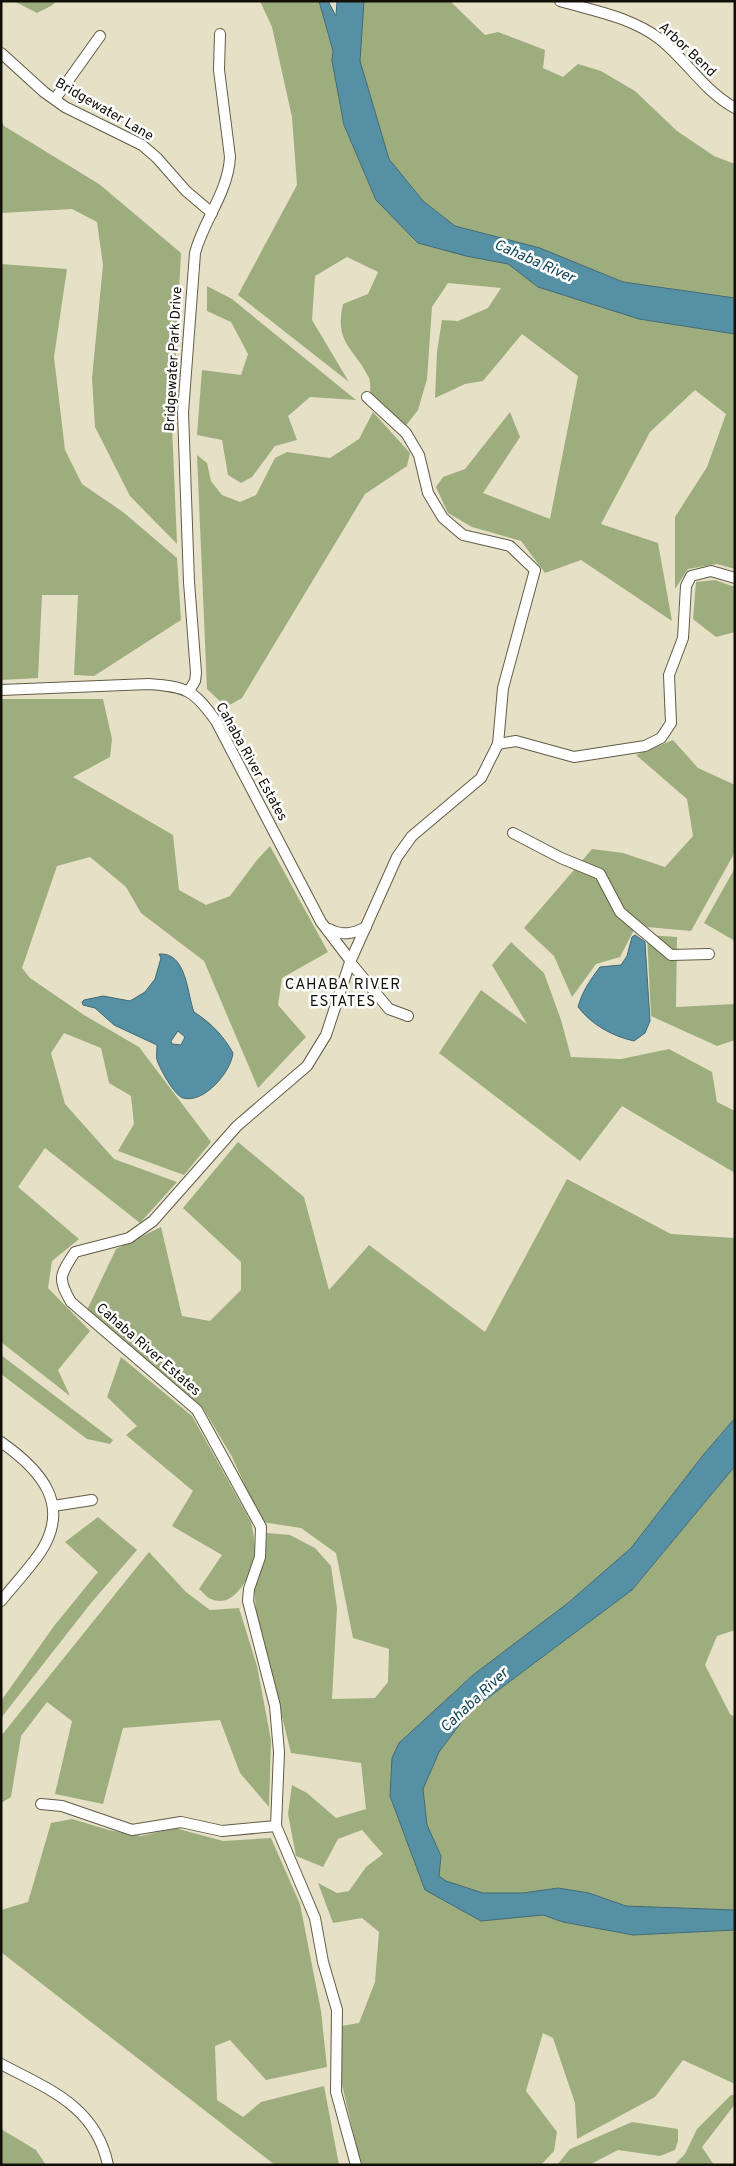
<svg xmlns="http://www.w3.org/2000/svg" width="736" height="2166" font-family="Overpass,sans-serif">
<style>
.forest{fill:#9ead7e}
.water{fill:#5690a4;stroke:#426975;fill-rule:evenodd}
.lines{fill:none;stroke-linecap:round;stroke-linejoin:round}
.minor-casing{stroke:#625c47;stroke-width:12}
.minor{stroke:#fff;stroke-width:10}
.labels{text-anchor:middle;dominant-baseline:central;stroke-width:5;stroke-linejoin:round;paint-order:stroke}
.street-label{font-size:14px;fill:#120f07;stroke:#fff}
.water-label{font-size:15px;font-style:italic;fill:#104454;stroke:#fff}
.neighbourhood-label{font-size:15px;letter-spacing:1px;fill:#120f07;stroke:#fff}
</style>
<rect width="100%" height="100%" fill="#e6e0c7"/>
<g class="forest">
<path d="M 14,1 L 57,1 L 51,6 L 37,13 Z"/>
<path d="M 260,1 L 319,1 L 333,52 L 332,61 L 344,125 L 376,200 L 466,256 L 508,264 L 538,287 L 639,319 L 735,334 L 735,569 L 717,564 L 688,569 L 675,589 L 675,517 L 707,467 L 726,414 L 695,390 L 650,432 L 601,524 L 658,543 L 672,621 L 581,560 L 545,573 L 521,541 L 472,527 L 448,513 L 436,487 L 443,477 L 465,469 L 510,412 L 520,437 L 483,493 L 550,519 L 578,376 L 522,334 L 483,381 L 465,384 L 435,398 L 437,352 L 442,320 L 458,321 L 488,308 L 501,288 L 448,283 L 432,307 L 427,379 L 418,410 L 404,428 L 370,397 C 370,391 371,383 369,378 C 354,347 334,344 343,304 L 368,294 L 378,272 L 347,257 L 315,276 L 312,320 L 349,382 L 238,295 L 297,185 L 292,117 L 272,27 Z"/>
<path d="M 364,1 L 450,1 L 485,35 L 498,32 L 545,50 L 543,68 L 563,77 L 578,64 L 601,71 L 635,91 L 677,131 L 714,156 L 735,164 L 735,298 L 623,282 L 540,248 L 455,226 L 423,201 L 389,159 L 360,61 Z"/>
<path d="M 1,120 L 4,126 L 99,184 L 181,253 L 172,426 L 177,544 L 130,496 L 95,427 L 92,378 L 103,265 L 97,222 L 72,209 L 1,213 Z"/>
<path d="M 1,264 L 67,269 L 54,357 L 65,450 L 82,484 L 123,512 L 177,558 L 181,620 L 94,676 L 74,675 L 78,595 L 42,595 L 38,678 L 1,680 Z"/>
<path d="M 207,286 L 232,299 L 356,400 L 310,397 L 288,416 L 297,440 L 275,446 L 252,477 L 241,483 L 228,475 L 222,440 L 197,435 L 202,370 L 241,375 L 248,354 L 231,322 L 207,311 Z"/>
<path d="M 373,412 L 410,453 L 407,466 L 365,494 L 242,698 L 226,707 L 207,689 L 197,455 L 207,463 L 211,481 L 222,495 L 240,502 L 256,495 L 275,458 L 287,452 L 330,458 L 359,439 Z"/>
<path d="M 715,580 L 735,587 L 735,632 L 716,637 L 693,619 L 696,582 Z"/>
<path d="M 1,699 L 103,699 L 112,739 L 110,757 L 73,777 L 173,835 L 179,890 L 206,905 L 230,896 L 257,860 L 270,846 L 328,952 L 282,978 L 278,1005 L 306,1037 L 258,1088 L 204,961 L 141,913 L 126,887 L 90,857 L 57,866 L 22,968 L 30,978 L 84,1015 L 139,1047 L 211,1142 L 184,1175 L 118,1151 L 134,1124 L 131,1096 L 109,1083 L 101,1048 L 64,1033 L 51,1053 L 65,1104 L 114,1159 L 177,1182 L 140,1223 L 45,1148 L 18,1187 L 79,1239 L 52,1261 L 48,1288 L 90,1331 L 58,1370 L 70,1396 L 1,1342 Z"/>
<path d="M 673,740 L 698,768 L 735,785 L 735,852 L 691,931 L 636,926 L 620,957 L 596,964 L 572,997 L 554,956 L 524,928 L 592,849 L 623,853 L 665,867 L 693,836 L 687,799 L 636,755 Z"/>
<path d="M 735,868 L 735,941 L 704,923 Z"/>
<path d="M 647,935 L 677,937 L 676,1007 L 735,1004 L 735,1040 L 717,1046 L 651,1016 Z"/>
<path d="M 511,942 L 544,973 L 561,1020 L 571,1057 L 621,1059 L 669,1049 L 712,1072 L 717,1102 L 735,1111 L 735,1173 L 622,1106 L 580,1161 L 439,1053 L 481,990 L 527,1024 L 492,965 Z"/>
<path d="M 238,1142 L 304,1197 L 329,1290 L 369,1245 L 485,1332 L 567,1179 L 671,1234 L 735,1238 L 735,1418 L 704,1454 L 631,1548 L 568,1603 L 473,1675 L 399,1743 L 390,1796 L 425,1890 L 481,1921 L 543,1915 L 563,1922 L 633,1935 L 735,1930 L 735,2084 L 683,2060 L 655,2097 L 577,2139 L 575,2103 L 553,2038 L 543,2033 L 526,2091 L 557,2132 L 554,2151 L 541,2165 L 361,2165 L 342,2085 L 341,2026 L 359,2023 L 375,1982 L 379,1932 L 362,1918 L 333,1923 L 318,1883 L 337,1893 L 349,1891 L 366,1867 L 383,1854 L 362,1830 L 338,1839 L 323,1867 L 296,1856 L 288,1814 L 292,1785 L 307,1793 L 336,1818 L 366,1809 L 361,1763 L 291,1753 L 256,1611 L 254,1586 L 265,1557 L 267,1533 L 290,1535 L 315,1548 L 331,1566 L 337,1608 L 332,1699 L 375,1698 L 388,1682 L 389,1649 L 353,1638 L 336,1553 L 301,1528 L 262,1522 L 231,1455 L 203,1408 L 87,1310 L 116,1249 L 161,1227 L 182,1316 L 210,1321 L 241,1290 L 241,1262 L 183,1208 Z"/>
<path d="M 1,1355 L 113,1440 L 110,1444 L 87,1439 L 1,1374 Z"/>
<path d="M 121,1357 L 192,1416 L 251,1522 C 254,1534 256,1549 253,1562 C 249,1579 233,1609 211,1599 C 207,1598 203,1592 199,1589 L 222,1555 L 172,1526 L 193,1491 L 126,1435 L 137,1426 L 107,1397 Z"/>
<path d="M 735,1466 L 735,1630 L 717,1636 L 705,1665 L 730,1714 L 735,1717 L 735,1910 L 626,1906 L 589,1893 L 558,1888 L 523,1893 L 483,1893 L 446,1881 L 439,1876 L 441,1856 L 427,1825 L 423,1789 L 439,1752 L 469,1712 L 632,1590 Z"/>
<path d="M 98,1517 L 137,1550 L 91,1603 L 1,1718 L 1,1701 L 54,1626 L 98,1572 L 65,1542 Z"/>
<path d="M 149,1552 L 186,1592 L 210,1610 L 239,1608 L 257,1666 L 271,1740 L 269,1807 L 240,1773 L 220,1720 L 123,1728 L 103,1804 L 55,1794 L 72,1721 L 47,1702 L 21,1736 L 11,1797 L 1,1803 L 1,1736 Z"/>
<path d="M 72,1819 L 109,1830 L 141,1836 L 175,1828 L 223,1841 L 271,1838 L 300,1904 L 321,2011 L 327,2067 L 266,2080 L 230,2040 L 215,2046 L 217,2100 L 243,2117 L 261,2102 L 324,2086 L 339,2165 L 275,2165 L 1,1952 L 1,1910 L 28,1902 L 51,1823 Z"/>
<path d="M 731,2095 L 735,2095 L 735,2104 L 702,2147 L 714,2165 L 674,2165 L 685,2154 L 697,2129 Z"/>
<path d="M 632,2122 L 678,2129 L 678,2141 L 675,2150 L 660,2156 L 618,2150 L 589,2165 L 557,2165 L 570,2149 Z"/>
<path d="M 1,2129 L 36,2150 L 46,2165 L 1,2165 Z"/>
</g>
<g class="water">
<path d="M 319,1 L 328,1 L 336,16 L 337,1 L 364,1 L 360,61 L 389,159 L 423,201 L 455,226 L 540,248 L 623,282 L 735,298 L 735,334 L 639,319 L 538,287 L 508,264 L 466,256 L 418,243 L 376,200 L 344,125 L 332,61 L 333,51 Z"/>
<path d="M 635,935 L 645,942 L 650,1021 L 645,1033 L 634,1041 C 612,1036 592,1025 578,1007 C 582,992 590,980 600,967 L 621,965 L 627,956 L 632,937 Z"/>
<path d="M 159,954 C 187,952 187,994 194,1012 C 211,1023 223,1035 233,1053 C 231,1072 204,1104 183,1098 C 174,1095 160,1069 157,1060 C 156,1056 157,1050 157,1045 L 114,1025 L 95,1008 L 83,1005 L 82,1002 L 84,1000 L 103,996 L 130,1001 L 145,992 L 155,979 L 161,958 ZM 178,1031 L 185,1037 L 181,1045 L 172,1044 L 171,1041 Z"/>
<path d="M 735,1418 L 735,1466 L 632,1590 L 469,1712 L 439,1752 L 423,1789 L 427,1825 L 441,1856 L 439,1876 L 446,1881 L 483,1893 L 523,1893 L 558,1888 L 589,1893 L 626,1906 L 735,1910 L 735,1930 L 633,1935 L 563,1922 L 543,1915 L 481,1921 L 425,1890 L 390,1796 L 392,1758 L 399,1743 L 473,1675 L 568,1603 L 631,1548 L 704,1454 Z"/>
</g>
<g class="lines">
<defs>
<g id="minor">
<path d="M 560,1 C 594,11 632,17 661,40 C 687,61 704,91 735,108"/>
<path d="M 1,53 L 44,92 L 65,107 L 142,145 L 157,158 L 186,191 L 212,213"/>
<path d="M 55,99 L 100,36"/>
<path d="M 1,690 L 149,684 C 187,687 194,690 216,721 L 321,922 L 350,960"/>
<path d="M 189,691 L 195,681 L 196,673 L 189,582 L 183,412 L 195,253 C 204,219 228,193 230,157 L 219,70 L 220,34"/>
<path d="M 498,744 L 516,741 L 574,757 L 645,746 L 661,738 L 671,723 L 669,675 L 683,638 L 686,586 L 691,576 L 711,571 L 735,578"/>
<path d="M 513,833 L 561,858 L 600,874 L 620,912 L 671,955 L 709,954"/>
<path d="M 329,929 C 342,936 353,934 366,927"/>
<path d="M 350,962 L 389,1009 L 408,1016"/>
<path d="M 1,1442 C 41,1470 72,1505 40,1553 C 28,1570 14,1585 1,1601"/>
<path d="M 53,1506 L 92,1500"/>
<path d="M 41,1804 L 62,1806 L 132,1830 L 181,1822 L 222,1831 L 276,1826"/>
<path d="M 1,2064 C 48,2089 96,2106 108,2165"/>
<path d="M 356,2165 L 336,2092 L 337,2010 L 323,1962 L 315,1918 L 276,1826 L 279,1752 L 275,1706 L 248,1601 L 249,1589 L 260,1557 L 261,1527 L 197,1410 L 71,1302 C 57,1278 60,1275 75,1252 L 129,1238 L 153,1221 L 237,1126 L 307,1066 L 326,1035 L 350,962 L 397,857 L 412,836 L 481,778 L 498,744 L 503,688 L 535,570 L 510,546 L 463,535 L 443,518 L 428,493 L 419,455 L 406,433 L 367,397"/>
</g>
</defs>
<use href="#minor" class="minor-casing"/>
<use href="#minor" class="minor"/>
</g>
<g class="labels">
<g class="street-label">
<text transform="translate(687 50) rotate(43)">Arbor Bend</text>
<text transform="translate(104 110) rotate(30)">Bridgewater Lane</text>
<text transform="translate(174 359) rotate(-87)">Bridgewater Park Drive</text>
<text transform="translate(251 762) rotate(61)">Cahaba River Estates</text>
<text transform="translate(148 1350) rotate(41)">Cahaba River Estates</text>
</g>
<g class="water-label">
<text transform="translate(534 262) rotate(24)">Cahaba River</text>
<text transform="translate(475 1701) rotate(-43)">Cahaba River</text>
</g>
<g class="neighbourhood-label">
<text x="343" y="985">CAHABA RIVER<tspan x="343" dy="17">ESTATES</tspan></text>
</g>
</g>
<rect width="736" height="2166" fill="none" stroke="#120f07" stroke-width="5"/>
</svg>
